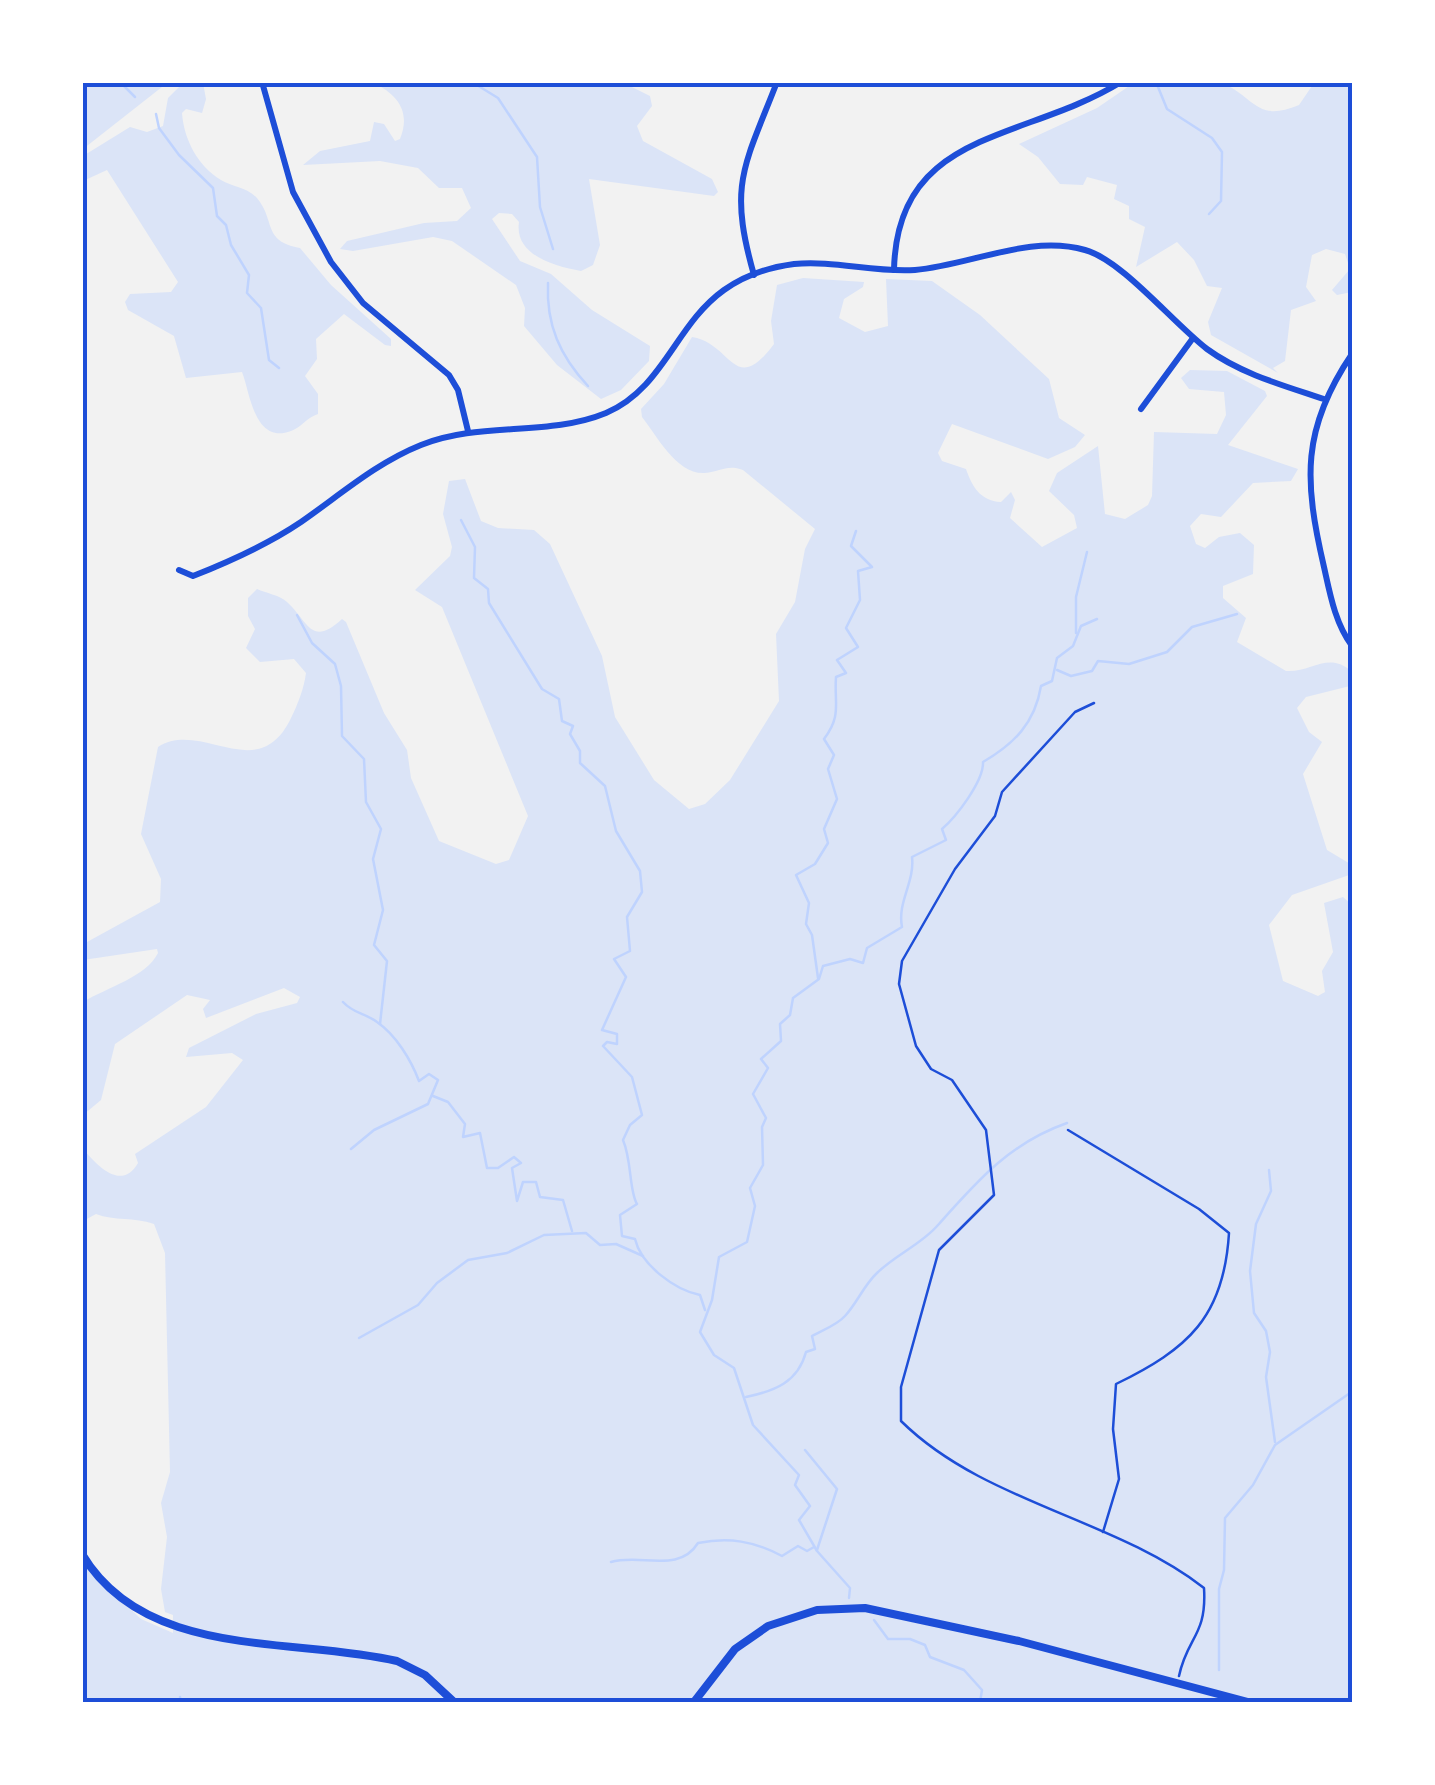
<svg xmlns="http://www.w3.org/2000/svg" width="1435" height="1785" font-family="Karla,sans-serif">
<style>
.green{fill:#dbe4f7}
.lines{fill:none;stroke-linecap:round;stroke-linejoin:round}
.stream{stroke:#bfd3fe;stroke-width:2.5}
.path{stroke:#1d4ed8;stroke-width:2.5}
.minor{stroke:#1d4ed8;stroke-width:6}
.tertiary{stroke:#1d4ed8;stroke-width:8}
.neatline{fill:none;stroke:#1d4ed8;stroke-width:4}
</style>
<rect width="100%" height="100%" fill="#f2f2f2"/>
<g class="green">
<path d="M 83,82 L 167,82 L 167,83 L 83,149 Z"/>
<path d="M 184,82 L 203,83 L 206,99 L 202,113 L 186,109 L 182,113 C 184,140 198,166 221,180 C 232,187 247,187 257,198 C 276,221 262,241 300,248 L 331,285 L 391,339 L 391,346 L 385,345 L 344,314 L 316,339 L 317,359 L 305,376 L 318,394 L 318,414 C 306,418 302,427 291,431 C 254,445 250,392 242,372 L 186,378 L 174,336 L 128,310 L 125,302 L 130,294 L 171,292 L 178,282 L 107,170 L 83,181 L 83,156 L 130,127 L 147,132 L 163,126 L 168,98 Z"/>
<path d="M 1135,82 C 1155,82 1205,76 1222,83 C 1255,97 1256,123 1299,105 L 1314,83 L 1352,83 L 1352,292 L 1337,295 L 1332,290 L 1350,269 L 1345,254 L 1326,249 L 1312,255 L 1306,287 L 1316,301 L 1291,310 L 1285,361 L 1273,368 L 1278,373 L 1211,335 L 1208,322 L 1222,288 L 1207,286 L 1194,260 L 1177,242 L 1136,267 L 1145,227 L 1129,219 L 1129,206 L 1114,199 L 1117,185 L 1087,177 L 1083,185 L 1060,184 L 1038,157 L 1019,144 L 1097,108 Z"/>
<path d="M 374,83 L 624,83 L 650,96 L 652,106 L 637,126 L 643,141 L 712,179 L 718,192 L 714,196 L 589,179 L 600,245 L 593,265 L 581,271 C 554,266 514,255 519,222 L 512,214 L 499,213 L 492,219 L 520,261 L 551,274 L 592,310 L 650,346 L 649,361 L 621,390 L 601,399 L 557,365 L 524,326 L 525,308 L 516,285 L 452,241 L 433,237 L 353,251 L 340,249 L 347,241 L 424,223 L 457,221 L 471,208 L 462,188 L 439,188 L 418,168 L 380,161 L 303,165 L 320,151 L 370,141 L 374,122 L 384,124 L 395,141 L 400,139 C 411,112 398,95 374,83 Z"/>
<path d="M 803,278 L 864,282 L 863,287 L 844,299 L 839,318 L 865,332 L 888,326 L 886,279 L 932,281 L 980,315 L 1049,379 L 1059,418 L 1085,435 L 1075,447 L 1048,459 L 952,424 L 938,453 L 942,461 L 966,469 C 972,486 980,501 1001,502 L 1011,492 L 1015,500 L 1010,518 L 1042,547 L 1077,528 L 1074,515 L 1049,491 L 1057,473 L 1098,446 L 1105,514 L 1125,519 L 1148,505 L 1152,496 L 1154,432 L 1217,434 L 1226,415 L 1224,392 L 1189,389 L 1181,378 L 1190,370 L 1227,371 L 1265,391 L 1267,396 L 1228,445 L 1298,469 L 1291,481 L 1253,483 L 1221,517 L 1201,514 L 1190,526 L 1196,544 L 1205,548 L 1219,537 L 1240,533 L 1254,545 L 1253,574 L 1223,586 L 1223,598 L 1246,618 L 1237,642 L 1286,671 C 1311,673 1329,650 1352,672 L 1350,686 L 1306,697 L 1297,708 L 1309,732 L 1322,742 L 1303,774 L 1327,850 L 1352,865 L 1352,874 L 1292,895 L 1269,925 L 1283,981 L 1318,996 L 1325,992 L 1322,971 L 1333,952 L 1324,903 L 1343,897 L 1352,905 L 1352,1702 L 83,1702 L 83,1565 L 141,1619 L 173,1633 L 173,1615 L 165,1612 L 161,1589 L 167,1537 L 161,1503 L 170,1472 L 165,1253 L 154,1224 C 134,1217 114,1221 96,1214 L 83,1221 L 87,1190 L 83,1182 L 83,1149 C 97,1165 121,1192 138,1163 L 135,1154 L 206,1107 L 243,1060 L 232,1053 L 186,1057 L 189,1048 L 256,1014 L 297,1003 L 300,997 L 284,988 L 206,1018 L 203,1009 L 210,1000 L 187,995 L 115,1044 L 101,1100 L 83,1115 L 83,1002 C 108,987 146,977 158,953 L 157,949 L 83,960 L 83,946 L 87,942 L 160,902 L 161,879 L 141,834 L 158,747 C 202,719 258,787 291,718 C 298,704 304,688 306,673 L 294,659 L 260,662 L 246,648 L 255,629 L 248,616 L 248,598 L 257,589 C 266,593 279,595 287,602 C 308,621 311,648 342,619 L 346,622 L 384,713 L 407,750 L 411,778 L 439,841 L 496,864 L 509,860 L 528,816 L 442,607 L 415,590 L 450,556 L 452,547 L 443,514 L 449,481 L 465,479 L 481,521 L 498,528 L 534,530 L 550,544 L 602,656 L 615,717 L 654,780 L 689,809 L 705,804 L 730,780 L 779,701 L 776,634 L 795,602 L 805,549 L 815,529 L 743,470 C 727,464 720,472 705,473 C 677,475 657,436 642,417 L 641,409 L 664,384 L 692,337 C 732,343 734,398 774,344 L 771,321 L 777,285 Z"/>
</g>
<g class="lines">
<g class="stream">
<path d="M 120,82 L 135,97"/>
<path d="M 472,82 L 498,98 L 537,157 L 540,207 L 553,249"/>
<path d="M 1156,82 L 1167,109 L 1212,138 L 1222,152 L 1221,201 L 1209,214"/>
<path d="M 156,114 L 159,128 L 179,155 L 213,188 L 217,216 L 226,225 L 231,245 L 249,275 L 247,293 L 261,308 L 269,360 L 279,368"/>
<path d="M 548,283 C 546,325 560,356 588,386"/>
<path d="M 461,520 L 475,547 L 474,578 L 488,589 L 489,603 L 542,689 L 559,699 L 562,721 L 573,726 L 570,734 L 580,751 L 580,763 L 605,786 L 616,831 L 640,871 L 642,892 L 627,917 L 630,951 L 614,959 L 626,977 L 602,1030 L 617,1034 L 617,1044 L 607,1042 L 603,1046 L 632,1077 L 642,1115 L 630,1125 L 623,1140 C 632,1161 629,1191 637,1204 L 620,1215 L 622,1236 L 635,1239 C 641,1265 675,1290 700,1295 L 705,1310"/>
<path d="M 297,615 L 312,643 L 335,664 L 341,686 L 342,736 L 364,759 L 366,802 L 381,829 L 373,859 L 383,910 L 374,945 L 387,961 L 380,1024"/>
<path d="M 1076,633 L 1076,597 L 1087,552"/>
<path d="M 1057,670 L 1071,676 L 1092,671 L 1098,661 L 1129,664 L 1167,652 L 1192,627 L 1237,614"/>
<path d="M 818,978 L 812,935 L 806,924 L 809,903 L 796,875 L 815,864 L 828,843 L 824,829 L 837,799 L 828,769 L 834,755 L 824,739 C 842,715 834,704 836,677 L 846,673 L 837,660 L 858,647 L 846,628 L 860,600 L 858,571 L 872,567 L 851,546 L 856,531"/>
<path d="M 343,1002 C 354,1014 365,1013 377,1022 C 396,1035 411,1060 419,1081 L 429,1074 L 438,1080 L 428,1104 L 374,1130 L 351,1149"/>
<path d="M 433,1096 L 448,1102 L 465,1124 L 463,1137 L 480,1133 L 487,1168 L 498,1168 L 514,1157 L 521,1163 L 512,1168 L 517,1201 L 523,1182 L 536,1182 L 540,1197 L 563,1200 L 572,1231"/>
<path d="M 1269,1170 L 1271,1191 L 1256,1224 L 1250,1271 L 1254,1313 L 1266,1331 L 1270,1352 L 1266,1377 L 1275,1442"/>
<path d="M 359,1338 L 418,1305 L 437,1283 L 468,1260 L 507,1253 L 544,1235 L 586,1233 L 600,1245 L 616,1244 L 643,1256"/>
<path d="M 746,1397 C 775,1391 798,1382 806,1352 L 815,1349 L 812,1336 C 823,1330 837,1325 845,1316 C 857,1303 864,1285 877,1273 C 895,1255 922,1244 938,1225 C 978,1180 1010,1143 1067,1123"/>
<path d="M 805,1450 L 837,1489 L 817,1550"/>
<path d="M 611,1562 C 640,1553 679,1574 698,1543 C 729,1537 754,1541 782,1556 L 798,1546 L 807,1551 L 814,1547"/>
<path d="M 849,1598 L 850,1588 L 817,1551 L 799,1520 L 810,1506 L 795,1485 L 799,1475 L 753,1425 L 734,1368 L 714,1355 L 700,1332 L 712,1300 L 719,1257 L 747,1242 L 755,1206 L 750,1188 L 763,1165 L 762,1127 L 766,1118 L 753,1094 L 768,1068 L 761,1059 L 781,1041 L 780,1024 L 790,1015 L 793,998 L 819,979 L 823,966 L 850,959 L 863,963 L 867,948 L 902,927 C 897,902 915,882 912,857 L 946,840 L 942,829 C 956,817 984,781 983,762 C 1014,744 1035,723 1041,686 L 1052,681 L 1057,658 L 1073,646 L 1081,626 L 1097,619"/>
<path d="M 874,1620 L 888,1639 L 910,1639 L 925,1645 L 930,1657 L 964,1670 L 982,1690 L 980,1702"/>
<path d="M 1219,1670 L 1219,1589 L 1224,1570 L 1225,1518 L 1253,1485 L 1275,1445 L 1350,1393"/>
<path d="M 180,1697 L 181,1702"/>
</g>
<g class="path">
<path d="M 1094,703 L 1075,712 L 1002,792 L 995,816 L 955,869 L 902,961 L 899,984 L 916,1046 L 931,1069 L 952,1080 L 986,1130 L 994,1195 L 939,1250 L 901,1387 L 901,1421 C 984,1503 1114,1518 1204,1588 C 1207,1636 1187,1637 1179,1676"/>
<path d="M 1068,1130 L 1199,1209 L 1229,1233 C 1224,1317 1188,1349 1116,1384 L 1113,1429 L 1119,1479 L 1103,1532"/>
</g>
<g class="minor">
<path d="M 262,82 L 293,192 L 331,262 L 363,303 L 449,375 L 458,390 L 468,431"/>
<path d="M 894,270 C 897,129 1024,142 1121,82"/>
<path d="M 754,275 C 728,184 744,167 777,82"/>
<path d="M 1352,354 C 1301,429 1304,481 1324,567 C 1330,594 1335,623 1352,646"/>
<path d="M 1141,409 L 1193,338"/>
<path d="M 179,570 L 193,576 C 231,561 267,545 301,522 C 340,495 376,463 421,445 C 480,421 548,437 606,413 C 664,388 675,325 724,290 C 744,276 770,267 794,264 C 834,260 875,273 915,270 C 971,265 1030,234 1085,250 C 1122,260 1173,323 1207,349 C 1241,374 1285,386 1324,399"/>
</g>
<g class="tertiary">
<path d="M 82,1554 C 145,1660 293,1637 397,1661 L 425,1675 L 454,1702"/>
<path d="M 694,1702 L 735,1649 L 768,1626 L 817,1610 L 865,1608 L 1019,1641 L 1248,1702"/>
</g>
</g>
<rect width="1435" height="1785" fill="none" stroke="#ffffff" stroke-width="170"/>
<rect x="85" y="85" width="1265" height="1615" class="neatline"/>
</svg>
